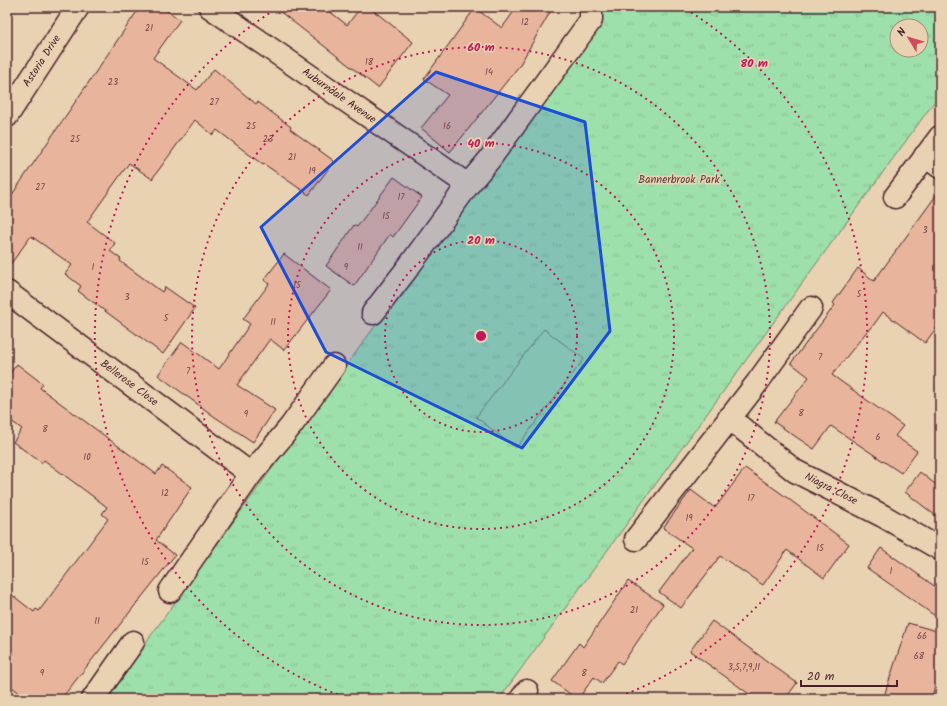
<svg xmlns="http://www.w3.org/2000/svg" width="947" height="706" font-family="Kalam,sans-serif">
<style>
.grass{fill:url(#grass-tufts);stroke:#74806b;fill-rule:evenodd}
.pitch{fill:#9ee0ab;stroke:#74806b}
.building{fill:#e8b59c;stroke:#4a1f2b}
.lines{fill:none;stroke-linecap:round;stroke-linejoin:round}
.minor-casing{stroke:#4a1f2b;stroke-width:25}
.minor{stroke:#e8d2b1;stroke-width:22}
.marked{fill:#1d4ed8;fill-opacity:0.2;stroke:#1d4ed8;stroke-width:3;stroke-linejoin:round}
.ring{fill:none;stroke:#c2185b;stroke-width:2;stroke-dasharray:2 4}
.labels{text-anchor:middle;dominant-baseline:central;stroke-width:3.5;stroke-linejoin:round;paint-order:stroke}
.number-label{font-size:9px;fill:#724447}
.street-label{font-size:11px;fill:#4a1f2b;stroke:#e8d2b1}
.park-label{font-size:11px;fill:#573c3e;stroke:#e8d2b1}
.centre{fill:#c2185b;stroke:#e8d2b1;stroke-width:2}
.ring-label{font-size:12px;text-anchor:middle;font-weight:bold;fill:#c2185b;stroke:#e8d2b1;stroke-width:3.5;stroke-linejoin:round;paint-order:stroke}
</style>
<defs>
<pattern id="grass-tufts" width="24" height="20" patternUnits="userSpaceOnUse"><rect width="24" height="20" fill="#9ee0ab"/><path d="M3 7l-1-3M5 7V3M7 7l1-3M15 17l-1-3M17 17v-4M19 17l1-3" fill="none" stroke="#8ac093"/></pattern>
</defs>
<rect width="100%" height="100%" fill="#e8d2b1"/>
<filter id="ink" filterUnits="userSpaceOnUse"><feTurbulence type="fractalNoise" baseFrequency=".025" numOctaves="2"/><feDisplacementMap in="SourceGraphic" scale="8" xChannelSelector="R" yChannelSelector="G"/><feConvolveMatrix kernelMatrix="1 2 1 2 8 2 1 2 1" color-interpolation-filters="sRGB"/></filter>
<g filter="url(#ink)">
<path class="grass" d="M 606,7 L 940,7 L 940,94 L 499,699 L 105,699 ZM 897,26 L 921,26 L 921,50 L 897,50 Z"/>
<path class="pitch" d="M 544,329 L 584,359 L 516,448 L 476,417 Z"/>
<g class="building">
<path d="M 140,7 L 162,7 L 180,20 L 153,58 L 197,90 L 214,69 L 256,104 L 258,102 L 291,127 L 290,129 L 334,161 L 309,195 L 264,164 L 263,165 L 217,130 L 213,135 L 195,120 L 152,179 L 129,163 L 87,222 L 115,243 L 110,251 L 121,259 L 120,261 L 162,292 L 165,287 L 195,308 L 163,354 L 78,291 L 81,286 L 65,274 L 72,265 L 31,236 L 7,269 L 7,202 Z"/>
<path d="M 274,7 L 324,7 L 347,25 L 361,7 L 369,7 L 413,42 L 378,88 Z"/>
<path d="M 517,7 L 553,7 L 519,66 L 450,152 L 421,128 L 448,95 L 424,79 L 475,8 L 502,28 Z"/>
<path d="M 394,177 L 422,197 L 393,237 L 390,234 L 354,286 L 326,266 L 354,225 L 357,227 Z"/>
<path d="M 940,190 L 940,323 L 925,343 L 883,312 L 869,331 L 868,330 L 832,375 L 903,426 L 895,436 L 917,451 L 901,473 L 831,426 L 814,449 L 774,422 L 809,377 L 791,363 L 835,305 L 833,303 L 858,268 L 874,281 Z"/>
<path d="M 284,254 L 331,290 L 284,350 L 270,339 L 237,385 L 275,410 L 253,442 L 215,417 L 158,375 L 182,342 L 219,369 L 250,324 L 243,319 L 269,284 L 264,280 Z"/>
<path d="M 17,364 L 43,384 L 40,388 L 156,474 L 162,466 L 192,487 L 156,540 L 175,555 L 61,699 L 27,699 L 7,683 L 7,591 L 34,612 L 36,609 L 39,611 L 108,519 L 102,514 L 107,507 L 44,460 L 42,463 L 13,442 L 22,429 L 7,418 L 7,377 Z"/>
<path d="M 745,468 L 782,494 L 849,544 L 824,578 L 787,550 L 763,585 L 720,556 L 681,608 L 659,592 L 692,548 L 663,528 L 691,490 L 715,508 Z"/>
<path d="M 920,472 L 940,488 L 940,519 L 905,492 Z"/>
<path d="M 881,548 L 940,590 L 940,615 L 938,618 L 867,568 Z"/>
<path d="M 628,581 L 663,604 L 622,664 L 618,661 L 602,683 L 594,677 L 578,699 L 577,699 L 552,681 L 579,643 L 583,647 Z"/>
<path d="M 712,621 L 797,683 L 785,699 L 756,699 L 690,651 Z"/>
<path d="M 908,623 L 940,632 L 940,671 L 931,699 L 883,699 Z"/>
</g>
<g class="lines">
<defs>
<g id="minor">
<path d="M 210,7 L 468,185 L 489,160 L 591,20 L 591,7"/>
<path d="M 7,116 L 78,7"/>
<path d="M 925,156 L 940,167"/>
<path d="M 895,197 L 940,137"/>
<path d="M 7,292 L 251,474 L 291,426 L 334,366"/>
<path d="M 373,313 L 407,269 L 468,185"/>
<path d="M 729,418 L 795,471 L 883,516 L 940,549"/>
<path d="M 636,539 L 757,383 L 811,308"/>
<path d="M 170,591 L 251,474"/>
<path d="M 93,699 L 133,642"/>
<path d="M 521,699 L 527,691"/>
</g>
</defs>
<use href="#minor" class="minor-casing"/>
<use href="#minor" class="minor"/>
</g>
</g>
<path class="marked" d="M 436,72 L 585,122 L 610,331 L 522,448 L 326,352 L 261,227 Z"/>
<g class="ring">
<circle cx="481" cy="336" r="96"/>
<circle cx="481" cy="336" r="193"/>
<circle cx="481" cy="336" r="289"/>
<path d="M349 699A386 386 0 0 1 276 9M686 9A386 386 0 0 1 613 699"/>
</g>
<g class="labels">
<g class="number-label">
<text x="525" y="22">12</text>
<text x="149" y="28">21</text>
<text x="369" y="62">18</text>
<text x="489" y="72">14</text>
<text x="113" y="82">23</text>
<text x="214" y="102">27</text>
<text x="251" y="126">25</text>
<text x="447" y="126">16</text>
<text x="75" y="139">25</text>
<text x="268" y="139">23</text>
<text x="292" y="157">21</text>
<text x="312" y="171">19</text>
<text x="40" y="187">27</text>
<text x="401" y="197">17</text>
<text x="386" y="216">15</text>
<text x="925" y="230">3</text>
<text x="360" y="247">11</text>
<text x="93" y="267">1</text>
<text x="346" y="267">9</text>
<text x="297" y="285">15</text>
<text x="859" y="294">5</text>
<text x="127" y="297">3</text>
<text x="166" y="318">5</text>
<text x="273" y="322">11</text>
<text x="820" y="357">7</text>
<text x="188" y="371">7</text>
<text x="801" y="413">8</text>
<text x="246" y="414">9</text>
<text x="45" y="429">8</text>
<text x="878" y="437">6</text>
<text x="87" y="457">10</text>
<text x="165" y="493">12</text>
<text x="751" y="498">17</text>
<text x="689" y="518">19</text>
<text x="820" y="548">15</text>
<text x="145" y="562">15</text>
<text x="891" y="571">1</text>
<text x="634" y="610">21</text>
<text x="97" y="621">11</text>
<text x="922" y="636">66</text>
<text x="919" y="656">68</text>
<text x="744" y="667">3,5,7,9,11</text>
<text x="42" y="673">9</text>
<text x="584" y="673">8</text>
</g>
<g class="street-label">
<text transform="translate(42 61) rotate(-57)">Astoria Drive</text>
<text transform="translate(339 96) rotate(35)">Auburndale Avenue</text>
<text transform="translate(129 383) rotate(37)">Bellerose Close</text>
<text transform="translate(831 489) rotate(27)">Niagra Close</text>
</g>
<g class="park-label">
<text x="679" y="180">Bannerbrook Park</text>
</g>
</g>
<circle cx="481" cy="336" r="6" class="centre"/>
<g class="ring-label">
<text x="481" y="51">60 m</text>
<text x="754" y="67">80 m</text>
<text x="481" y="147">40 m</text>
<text x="481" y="244">20 m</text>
</g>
<rect width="947" height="706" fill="none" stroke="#e8d2b1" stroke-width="24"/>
<rect x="12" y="12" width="923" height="682" fill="none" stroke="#4a1f2b" stroke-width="1.5" filter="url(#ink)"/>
<g transform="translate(909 38) rotate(308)"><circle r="19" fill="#e8d2b1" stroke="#a98a7b"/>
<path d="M0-3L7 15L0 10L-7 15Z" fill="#d1495b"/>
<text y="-6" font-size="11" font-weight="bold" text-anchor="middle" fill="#4a1f2b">N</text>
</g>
<path d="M801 680v6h96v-6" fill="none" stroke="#4a1f2b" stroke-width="2"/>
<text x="807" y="680" font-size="12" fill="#4a1f2b" stroke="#e8d2b1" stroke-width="3" paint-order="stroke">20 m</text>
</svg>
